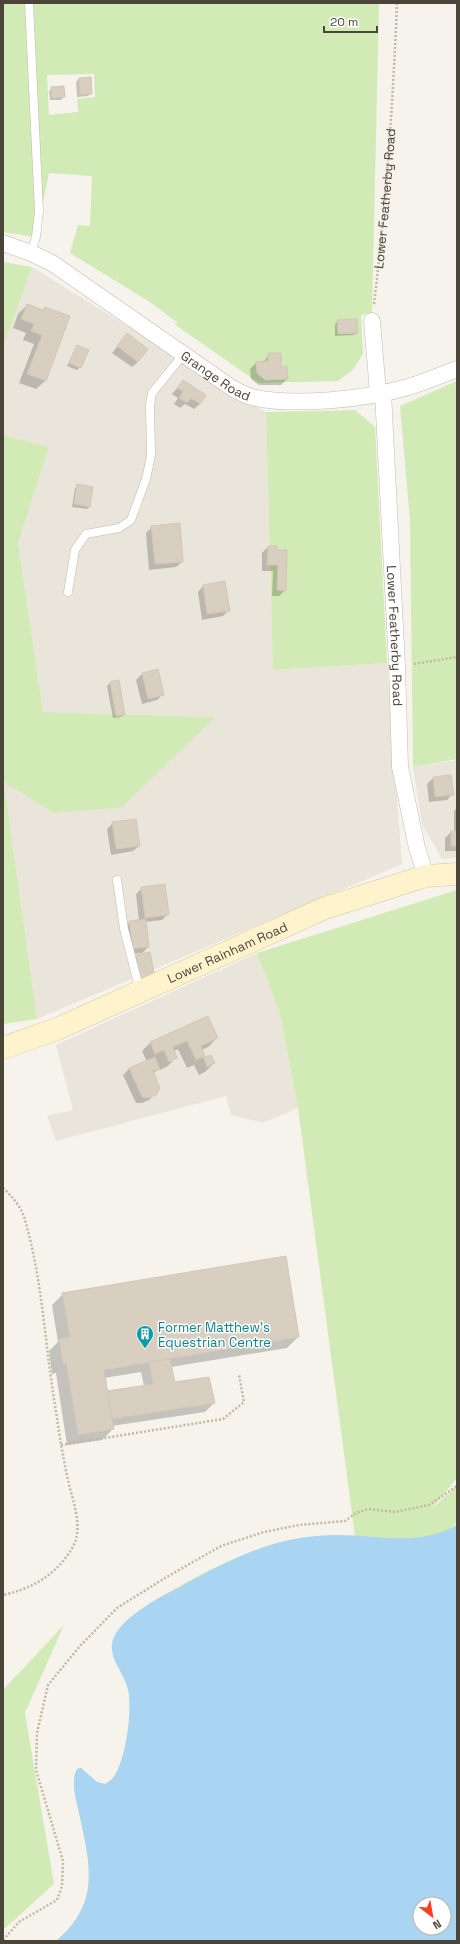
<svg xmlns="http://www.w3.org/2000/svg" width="460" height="1944" font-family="'Space Grotesk',sans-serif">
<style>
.residential{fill:#eae5da}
.green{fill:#d2eab5;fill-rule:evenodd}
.water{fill:#a9d4f2;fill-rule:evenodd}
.shadow{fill:#0003;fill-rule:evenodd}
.building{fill:#d8cfc1;stroke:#d3c7b4}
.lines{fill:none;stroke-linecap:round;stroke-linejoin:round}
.service-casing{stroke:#c2bbae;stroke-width:9}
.minor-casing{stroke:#c2bbae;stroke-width:17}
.secondary-casing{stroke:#d6c79b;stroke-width:23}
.path{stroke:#c4b79f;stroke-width:2.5;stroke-dasharray:2 2;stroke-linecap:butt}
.service{stroke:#fff;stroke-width:8}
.minor{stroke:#fff;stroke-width:16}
.secondary{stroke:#fff3cd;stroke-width:22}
.labels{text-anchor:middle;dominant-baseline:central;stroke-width:3;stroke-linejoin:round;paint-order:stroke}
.street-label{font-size:13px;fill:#4b4439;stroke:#fff}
.culture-label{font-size:13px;fill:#0d838f;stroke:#fff;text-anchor:start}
</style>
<rect width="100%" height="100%" fill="#f6f3ec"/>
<g class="residential">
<path d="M 32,267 L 266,412 L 273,670 L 387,663 L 402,864 L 37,1019 L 4,781 L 54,813 L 214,717 L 43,712 L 18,543 L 49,447 L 3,435 L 3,347 Z"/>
<path d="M 457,760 L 457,858 L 442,859 L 422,824 L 413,767 Z"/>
<path d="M 257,953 L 280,1014 L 298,1108 L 263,1123 L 231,1115 L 226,1096 L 56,1141 L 47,1116 L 73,1110 L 56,1045 Z"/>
</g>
<g class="green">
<path d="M 3,3 L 379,3 L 372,313 L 361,315 L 363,354 L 353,370 L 338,381 L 259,383 L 174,324 L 178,323 L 150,302 L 70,253 L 78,225 L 90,226 L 92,176 L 49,173 L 36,237 L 3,232 ZM 94,74 L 95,97 L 77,99 L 78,112 L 49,115 L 47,75 ZM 281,353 L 281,367 L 287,366 L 265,380 L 257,373 L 256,362 L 268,361 Z"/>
<path d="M 3,262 L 32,267 L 3,347 Z"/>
<path d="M 457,381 L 457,759 L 413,767 L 410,521 L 400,406 Z"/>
<path d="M 355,410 L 375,427 L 387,663 L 273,670 L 266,412 Z"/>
<path d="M 3,435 L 49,447 L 18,543 L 43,712 L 215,717 L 122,807 L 54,813 L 4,782 L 37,1019 L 3,1024 Z"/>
<path d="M 457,890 L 457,1478 L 430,1511 L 457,1485 L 457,1523 L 449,1529 L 457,1525 L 457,1771 L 56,1941 C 103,1901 89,1861 78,1808 C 75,1796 71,1781 77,1769 L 81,1768 L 97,1782 L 105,1784 C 107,1782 111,1781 112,1779 C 126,1764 134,1704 127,1685 C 123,1672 109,1658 113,1643 C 120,1609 243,1551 277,1543 C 303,1536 329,1537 355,1536 L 298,1108 L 280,1014 L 257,953 Z"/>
<path d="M 64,1625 L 25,1713 L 54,1884 L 3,1930 L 3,1690 Z"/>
</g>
<path class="water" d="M 457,1525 L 457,1941 L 56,1941 C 103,1901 89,1861 78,1808 C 75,1796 71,1781 77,1769 L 81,1768 L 97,1782 L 105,1784 C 107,1782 110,1781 112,1779 C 126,1764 134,1704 127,1686 C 123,1672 110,1659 112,1644 C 115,1628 131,1616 143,1608 C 156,1598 172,1592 185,1584 C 233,1558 276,1536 333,1535 C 376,1534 417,1548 457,1525 ZM 420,1904 L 444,1904 L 444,1928 L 420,1928 Z"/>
<g class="shadow">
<path d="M 79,79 L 90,79 L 91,93 L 88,96 L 77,97 L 76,82 Z"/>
<path d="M 52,88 L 64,97 L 61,100 L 50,100 L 49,91 Z"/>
<path d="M 27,305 L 42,311 L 69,317 L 45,381 L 36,389 L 19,383 L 34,344 L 23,340 L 26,333 L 13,328 L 18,314 Z"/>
<path d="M 338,321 L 357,333 L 354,335 L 335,336 L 335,324 Z"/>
<path d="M 127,335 L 138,362 L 132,367 L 112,353 Z"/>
<path d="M 77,346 L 80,367 L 77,370 L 67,366 Z"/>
<path d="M 269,354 L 280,368 L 287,379 L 281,385 L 259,385 L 251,379 L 250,369 L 256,363 L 263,363 Z"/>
<path d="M 183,381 L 200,404 L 194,409 L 185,404 L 180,408 L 174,404 L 178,398 L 172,394 Z"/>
<path d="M 78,486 L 90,506 L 87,509 L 72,507 L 75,488 Z"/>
<path d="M 152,527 L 182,562 L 176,567 L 149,570 L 146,533 Z"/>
<path d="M 268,547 L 276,547 L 285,590 L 279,596 L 272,596 L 273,571 L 262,571 L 262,553 Z"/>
<path d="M 203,586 L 229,610 L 223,616 L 202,620 L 198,592 Z"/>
<path d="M 158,670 L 163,694 L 157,700 L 142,704 L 136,680 L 142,674 Z"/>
<path d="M 118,681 L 124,714 L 121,717 L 113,718 L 107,686 L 110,683 Z"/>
<path d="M 433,778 L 452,794 L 447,800 L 429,802 L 427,784 Z"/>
<path d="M 457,808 L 457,851 L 445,851 L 445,838 L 451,832 L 454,832 L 454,811 Z"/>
<path d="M 113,823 L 139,846 L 133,851 L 111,855 L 107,829 Z"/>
<path d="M 142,888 L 168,914 L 162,920 L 145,922 L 148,947 L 142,953 L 127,954 L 124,928 L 130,922 L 139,921 L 136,894 Z"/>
<path d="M 217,1038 L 208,1047 L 201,1050 L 205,1058 L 214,1063 L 205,1072 L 199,1075 L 194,1065 L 187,1068 L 178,1049 L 174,1051 L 176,1057 L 168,1066 L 160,1070 L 159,1068 L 153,1074 L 155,1094 L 149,1100 L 142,1103 L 136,1103 L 123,1075 L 129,1069 L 147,1062 L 142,1051 L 151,1042 Z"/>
<path d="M 63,1294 L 298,1337 L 287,1348 L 171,1367 L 174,1384 L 214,1403 L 205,1412 L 112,1426 L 113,1429 L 102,1440 L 67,1445 L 56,1373 L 52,1374 L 49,1351 L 58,1342 L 52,1305 ZM 141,1372 L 144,1386 L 107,1393 L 104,1378 Z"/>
</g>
<g class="building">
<path d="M 91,77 L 92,94 L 80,95 L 79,78 Z"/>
<path d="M 64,86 L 65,97 L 52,98 L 51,87 Z"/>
<path d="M 27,304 L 43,310 L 45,307 L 70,316 L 46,381 L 27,374 L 42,335 L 31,331 L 34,324 L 21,319 Z"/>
<path d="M 357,319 L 358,333 L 338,334 L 337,320 Z"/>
<path d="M 127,333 L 148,349 L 138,362 L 117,346 Z"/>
<path d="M 77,345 L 89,350 L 81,368 L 69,363 Z"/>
<path d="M 268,353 L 281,353 L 281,367 L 287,366 L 288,379 L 265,380 L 257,373 L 256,362 L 268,361 Z"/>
<path d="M 183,380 L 206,395 L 200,404 L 191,398 L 187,403 L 179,398 L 183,391 L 177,388 Z"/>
<path d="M 77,484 L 93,487 L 90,507 L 74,504 Z"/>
<path d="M 180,523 L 183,562 L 155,564 L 151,526 Z"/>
<path d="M 268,546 L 277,546 L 277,550 L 287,550 L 286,591 L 277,590 L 278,565 L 267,565 Z"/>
<path d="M 225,581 L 230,611 L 207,614 L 203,585 Z"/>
<path d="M 158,669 L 164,695 L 148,699 L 142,673 Z"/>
<path d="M 119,680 L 125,715 L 116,716 L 110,682 Z"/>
<path d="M 451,775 L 454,795 L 435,797 L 433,777 Z"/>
<path d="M 136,819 L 140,846 L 116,849 L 112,822 Z"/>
<rect x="451" y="831" width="6" height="15"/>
<path d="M 165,884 L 169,915 L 145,918 L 141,887 Z"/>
<path d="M 146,919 L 149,947 L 133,949 L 129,921 Z"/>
<path d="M 150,952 L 155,977 L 140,979 L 136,955 Z"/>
<path d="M 208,1016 L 218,1038 L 201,1046 L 205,1057 L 211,1055 L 215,1063 L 207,1067 L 203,1057 L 196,1060 L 187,1041 L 173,1047 L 177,1058 L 169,1062 L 164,1050 L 155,1054 L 150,1042 Z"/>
<path d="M 155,1057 L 160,1069 L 153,1071 L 160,1088 L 156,1095 L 148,1098 L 142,1097 L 129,1068 Z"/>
<path d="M 286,1256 L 299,1337 L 104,1370 L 114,1429 L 78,1435 L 66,1363 L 63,1364 L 59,1339 L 70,1337 L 62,1293 Z"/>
<path d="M 170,1359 L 175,1382 L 209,1377 L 215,1403 L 112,1419 L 107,1391 L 153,1384 L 149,1362 Z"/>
</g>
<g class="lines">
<defs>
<g id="service">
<path d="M 29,3 L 39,211 L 36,237 L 31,253"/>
<path d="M 68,592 L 75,550 L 86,534 L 119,528 L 131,520 L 146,479 L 151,456 L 150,405 L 152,393 L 183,355"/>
<path d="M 117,880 L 124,929 L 140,991"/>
</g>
<g id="minor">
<path id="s2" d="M 3,243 L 31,253 L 52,263 L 232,388 C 239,392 245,395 252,397 C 294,407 367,399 408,387 C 425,382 441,375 457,369"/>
<path d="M 372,321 L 378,393"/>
<path id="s3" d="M 383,393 L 397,666 L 400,767 L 417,848 L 426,876"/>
</g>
<g id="secondary">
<path id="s4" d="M 3,1048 L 57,1029 L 325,908 L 426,876 L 457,874"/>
</g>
</defs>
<use href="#service" class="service-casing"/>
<use href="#minor" class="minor-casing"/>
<use href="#secondary" class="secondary-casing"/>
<g class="path">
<path id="s1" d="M 374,304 C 386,204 393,104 397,3"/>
<path d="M 414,664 L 457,657"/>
<path d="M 3,1188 C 12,1196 22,1208 25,1220 C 43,1282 45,1348 56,1411 C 59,1434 63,1457 68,1480 C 72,1499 81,1520 76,1539 C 74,1547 69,1553 64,1560 C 47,1580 29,1589 3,1595"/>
<path d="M 61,1445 L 223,1419 L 244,1402 L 239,1375"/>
<path d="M 3,1940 L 19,1922 L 57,1900 L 62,1886 L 63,1861 L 36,1770 L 37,1733 L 48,1685 L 80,1646 L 117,1608 L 165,1578 L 221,1546 L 264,1532 L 299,1525 L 345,1521 L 356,1513 L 368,1509 L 395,1512 L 429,1505 L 457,1486"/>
</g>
<use href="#service" class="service"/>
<use href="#minor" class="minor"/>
<use href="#secondary" class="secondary"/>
</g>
<defs>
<symbol id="building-pin" viewBox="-11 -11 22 30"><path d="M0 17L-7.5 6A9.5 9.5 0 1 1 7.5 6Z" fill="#0f9aa8" stroke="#fff"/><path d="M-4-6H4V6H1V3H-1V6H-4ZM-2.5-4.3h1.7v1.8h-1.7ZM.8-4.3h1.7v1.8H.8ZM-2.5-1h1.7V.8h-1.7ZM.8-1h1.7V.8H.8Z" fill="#fff"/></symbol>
</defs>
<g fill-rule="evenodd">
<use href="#building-pin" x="135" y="1324" width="20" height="27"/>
</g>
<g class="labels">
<g class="street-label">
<text stroke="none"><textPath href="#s1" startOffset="106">Lower Featherby Road</textPath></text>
<text stroke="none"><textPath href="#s2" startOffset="252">Grange Road</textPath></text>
<text stroke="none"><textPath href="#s3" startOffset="243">Lower Featherby Road</textPath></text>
<text stroke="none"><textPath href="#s4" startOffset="244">Lower Rainham Road</textPath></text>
</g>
<g class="culture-label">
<text x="158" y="1327">Former Matthew's<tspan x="158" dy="15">Equestrian Centre</tspan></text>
</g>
</g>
<rect width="460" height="1944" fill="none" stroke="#4b4439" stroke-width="8"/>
<g transform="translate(432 1916) rotate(149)"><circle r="19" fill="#ffffff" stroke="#b7b4b0"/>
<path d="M0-3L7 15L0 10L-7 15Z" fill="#fc3f1d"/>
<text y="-6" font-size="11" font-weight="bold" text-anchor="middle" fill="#4b4439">N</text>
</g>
<path d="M324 26v6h53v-6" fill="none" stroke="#4b4439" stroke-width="2"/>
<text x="330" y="26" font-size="12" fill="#4b4439" stroke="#ffffff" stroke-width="3" paint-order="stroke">20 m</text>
</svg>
